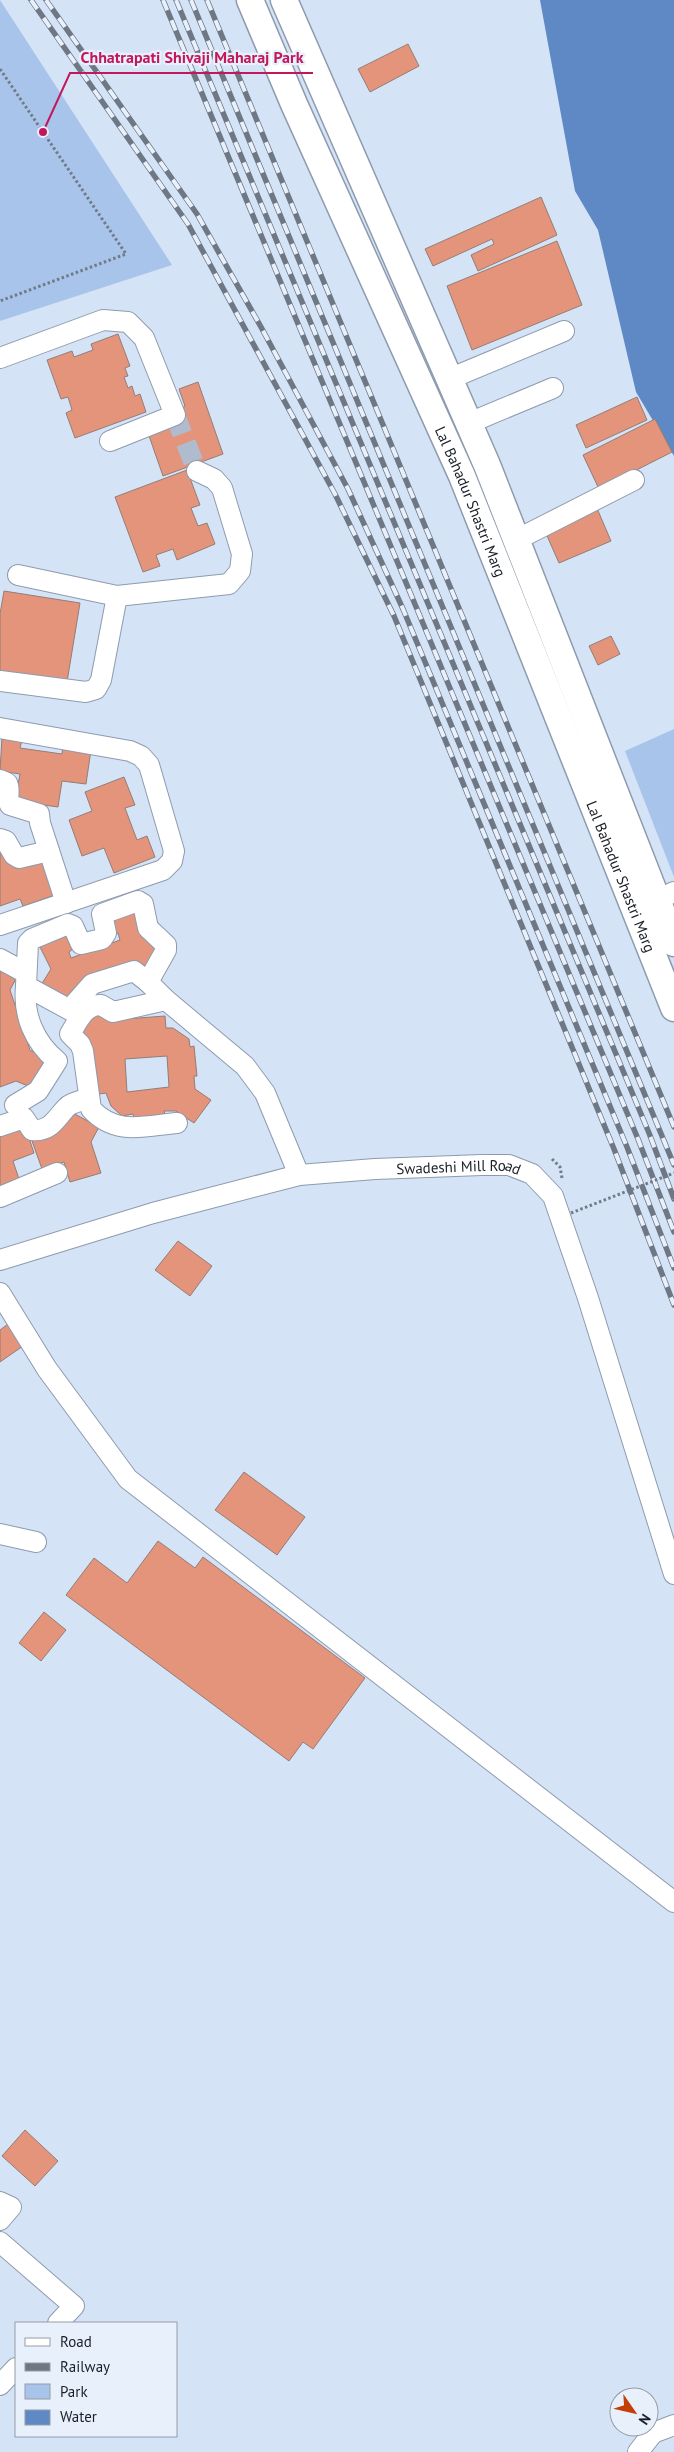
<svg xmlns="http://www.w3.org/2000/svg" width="674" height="2452" font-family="'PT Sans',sans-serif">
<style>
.green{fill:#a9c4eb}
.water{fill:#5f89c5}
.building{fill:#e3947b;stroke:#947d76;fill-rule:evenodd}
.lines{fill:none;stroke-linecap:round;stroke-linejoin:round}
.minor-tunnel{stroke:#b0bccd;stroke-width:20;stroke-dasharray:20 10;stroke-linecap:butt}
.minor-casing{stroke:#8e9bae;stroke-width:22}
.major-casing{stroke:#8e9bae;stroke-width:29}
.path{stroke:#717b88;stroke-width:3;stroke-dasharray:2.5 2.5;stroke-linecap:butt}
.minor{stroke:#fff;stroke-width:20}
.major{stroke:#fff;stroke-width:26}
.rail-casing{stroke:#6e7784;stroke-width:5.5}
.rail{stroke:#e8f0fc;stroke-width:4;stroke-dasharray:11;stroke-linecap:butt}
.path-bridge{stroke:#717b88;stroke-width:3;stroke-dasharray:2.5 2.5;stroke-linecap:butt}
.labels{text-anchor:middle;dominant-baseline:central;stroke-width:4.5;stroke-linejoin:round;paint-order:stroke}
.street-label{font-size:15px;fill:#1a1f26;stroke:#e8f0fc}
.leader{fill:none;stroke:#c2185b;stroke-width:2}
.callout-dot{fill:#c2185b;stroke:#e8f0fc;stroke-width:2}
.callout-label{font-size:16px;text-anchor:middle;font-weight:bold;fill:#c2185b;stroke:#e8f0fc;stroke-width:4.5;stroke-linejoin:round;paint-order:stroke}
</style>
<rect width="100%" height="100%" fill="#d5e3f7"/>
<g class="green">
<path d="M 0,0 L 172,265 L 0,321 Z"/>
<path d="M 674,729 L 674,877 L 625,751 Z"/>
</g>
<path class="water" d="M 540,0 L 674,0 L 674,456 L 636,392 L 598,230 L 575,191 Z"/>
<g class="building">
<path d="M 408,44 L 419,66 L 370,92 L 358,69 Z"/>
<path d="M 541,197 L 557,235 L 478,271 L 471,255 L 494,244 L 492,239 L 433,266 L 425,249 Z"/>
<path d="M 557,241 L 582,305 L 472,350 L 447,286 Z"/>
<path d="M 118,334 L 130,366 L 125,368 L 128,376 L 124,377 L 128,388 L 132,386 L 135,396 L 140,394 L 146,412 L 75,438 L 66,413 L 72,410 L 68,397 L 61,399 L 47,360 L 72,351 L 74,357 L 93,350 L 91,344 Z"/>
<path d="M 198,382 L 223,454 L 163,476 L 148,433 L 185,406 L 179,389 Z"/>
<path d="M 637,397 L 647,420 L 586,448 L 576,425 Z"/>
<path d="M 655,419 L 672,452 L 599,489 L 583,455 Z"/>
<path d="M 187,470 L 200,505 L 191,508 L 198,526 L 207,523 L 215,544 L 177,560 L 173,549 L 156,555 L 160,566 L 143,572 L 115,497 Z"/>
<path d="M 596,506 L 611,541 L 559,563 L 544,529 Z"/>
<path d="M 4,591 L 80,603 L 67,682 L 0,672 L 0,614 Z"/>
<path d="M 611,636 L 620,654 L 598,665 L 589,646 Z"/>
<path d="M 2,737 L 22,740 L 20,748 L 62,754 L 63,745 L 91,750 L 86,784 L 62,781 L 58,807 L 15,801 L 20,774 L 0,771 Z"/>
<path d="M 124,777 L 135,805 L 125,808 L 137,840 L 147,836 L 155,857 L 114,873 L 104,848 L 82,856 L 69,820 L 92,811 L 85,792 Z"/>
<path d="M 7,845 L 15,868 L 41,858 L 55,895 L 23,906 L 20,899 L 0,906 L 0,847 Z"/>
<path d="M 137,911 L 160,946 L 146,973 L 67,999 L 41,985 L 51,969 L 38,943 L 68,934 L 73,949 L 69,952 L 71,958 L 120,940 L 118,933 L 112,935 L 107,919 Z"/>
<path d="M 0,963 L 19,973 L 10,990 L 30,1050 L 50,1061 L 35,1089 L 16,1081 L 0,1087 Z"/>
<path d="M 96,1008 L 112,1020 L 165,1016 L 166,1028 L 173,1028 L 189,1039 L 190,1047 L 194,1046 L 197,1076 L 194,1076 L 195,1089 L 211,1100 L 194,1123 L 176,1111 L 164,1111 L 165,1114 L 134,1118 L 133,1114 L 122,1116 L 111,1106 L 106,1093 L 99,1094 L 98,1085 L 94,1085 L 90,1042 L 77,1031 ZM 167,1056 L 169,1087 L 127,1092 L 125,1059 Z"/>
<path d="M 69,1111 L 99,1127 L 91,1142 L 101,1173 L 70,1182 L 64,1162 L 42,1169 L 32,1141 L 58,1132 Z"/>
<path d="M 24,1123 L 34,1153 L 13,1161 L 20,1182 L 0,1189 L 0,1132 Z"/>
<path d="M 178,1241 L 212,1266 L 190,1296 L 155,1270 Z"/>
<path d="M 8,1324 L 23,1346 L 0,1362 L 0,1330 Z"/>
<path d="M 244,1472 L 305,1517 L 277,1555 L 215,1510 Z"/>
<path d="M 158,1541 L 195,1568 L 203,1557 L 365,1678 L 313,1749 L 303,1742 L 289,1761 L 66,1595 L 94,1558 L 127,1583 Z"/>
<path d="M 44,1612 L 66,1630 L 41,1661 L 19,1643 Z"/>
<path d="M 25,2130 L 58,2161 L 35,2186 L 2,2156 Z"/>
</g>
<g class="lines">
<path class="minor-tunnel" d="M 175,415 L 197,471"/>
<defs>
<g id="minor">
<path d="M 0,358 L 103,320 L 128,322 L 144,338 L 175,415 L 110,441"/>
<path d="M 449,379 L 564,331"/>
<path d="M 469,423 L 553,388"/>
<path d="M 516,540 L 634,480"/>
<path d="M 18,575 L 117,596"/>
<path d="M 0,681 L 86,692 L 96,689 L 101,680 L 117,596 L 229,584 L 240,571 L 242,554 L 222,488 L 214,479 L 197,471"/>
<path d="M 0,728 L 130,751 L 141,756 L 149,765 L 174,851 L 172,861 L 163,870 L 0,925"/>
<path d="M 0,780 L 7,783 C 11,790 6,798 10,805 L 39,814 L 40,823 L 66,903"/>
<path d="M 0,839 L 6,841 L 14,855 L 19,858 L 49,851"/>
<path d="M 657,900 L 674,892"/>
<path d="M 0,959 L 26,973"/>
<path d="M 70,1009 L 92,984 L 134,971 L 148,982"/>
<path d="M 81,1016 L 26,986 L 28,943 L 32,939 L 68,924 L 73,926 L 81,944 L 102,939 L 106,933 L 102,914 L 138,901 L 143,904 L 148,928 L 166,945 L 166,950 L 148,982 L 166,1000"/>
<path d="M 15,1105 L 38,1091 L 57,1061 C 34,1042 23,1015 26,986"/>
<path d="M 177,1123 C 144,1126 116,1136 91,1109 L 83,1051 L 80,1044 L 70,1034 C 78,1021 85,1004 101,1005 L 113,1012 L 166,1000 L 245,1066 L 265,1093 L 299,1175"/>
<path d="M 0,1126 L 24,1118 L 32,1130 C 51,1132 56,1118 67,1107 C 72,1102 82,1101 89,1098"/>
<path d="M 0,1197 L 57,1173"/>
<path id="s1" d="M 0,1260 L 153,1213 L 299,1175 L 375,1169 L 482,1165 L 509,1165 L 532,1174 L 553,1196 L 588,1298 L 674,1574"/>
<path d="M 0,1293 L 47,1369 L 128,1479 L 674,1902"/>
<path d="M 0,1534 L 36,1542"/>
<path d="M 0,2202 L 11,2207 L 0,2220"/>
<path d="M 0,2242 L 74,2306 L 58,2323"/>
<path d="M 0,2385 L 16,2368"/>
<path d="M 638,2452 L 653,2433 L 674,2425"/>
</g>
<g id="major">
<path id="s2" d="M 250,0 L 294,104 L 462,476 L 674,1008"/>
<path d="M 284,0 L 487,465 L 674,943"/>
</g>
</defs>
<use href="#minor" class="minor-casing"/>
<use href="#major" class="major-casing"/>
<g class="path">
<path d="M 0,69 L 126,254 L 0,301"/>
<path d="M 552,1159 L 560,1167 L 562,1178"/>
</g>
<use href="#minor" class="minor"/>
<use href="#major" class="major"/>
<defs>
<g id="rail">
<path d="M 31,0 L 188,224 L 335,494 L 394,616 L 614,1149 L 674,1305"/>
<path d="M 46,0 L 197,214 L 261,327 L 348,489 L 403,609 L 627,1147 L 674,1268"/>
<path d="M 163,0 L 638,1139 L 674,1232"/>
<path d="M 176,0 L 649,1133 L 674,1199"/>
<path d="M 191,0 L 674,1165"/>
<path d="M 207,0 L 674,1127"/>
</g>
</defs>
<use href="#rail" class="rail-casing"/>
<use href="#rail" class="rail"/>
<path class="path-bridge" d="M 571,1213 L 674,1173"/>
</g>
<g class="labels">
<g class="street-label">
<text stroke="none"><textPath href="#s2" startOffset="548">Lal Bahadur Shastri Marg</textPath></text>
<text stroke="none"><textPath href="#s2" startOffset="952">Lal Bahadur Shastri Marg</textPath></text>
<text stroke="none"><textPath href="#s1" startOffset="471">Swadeshi Mill Road</textPath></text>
</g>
</g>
<path class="leader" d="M43 132L70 73H313"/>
<circle class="callout-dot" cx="43" cy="132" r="5"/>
<g class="callout-label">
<text x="192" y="63">Chhatrapati Shivaji Maharaj Park</text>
</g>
<rect x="15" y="2322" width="162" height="115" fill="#e8f0fc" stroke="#969ca6"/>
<rect x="25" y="2338" width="25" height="8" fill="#ffffff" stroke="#969ca6"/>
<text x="60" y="2347" font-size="15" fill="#1a1f26">Road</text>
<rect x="25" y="2363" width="25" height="8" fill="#6e7784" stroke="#969ca6"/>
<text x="60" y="2372" font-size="15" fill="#1a1f26">Railway</text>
<rect x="25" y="2384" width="25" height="15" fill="#a9c4eb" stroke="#969ca6"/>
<text x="60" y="2397" font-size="15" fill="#1a1f26">Park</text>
<rect x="25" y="2410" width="25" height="15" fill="#5f89c5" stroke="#969ca6"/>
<text x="60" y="2422" font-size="15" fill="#1a1f26">Water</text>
<g transform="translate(634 2412) rotate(124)"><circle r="24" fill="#e8f0fc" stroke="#969ca6"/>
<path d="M0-4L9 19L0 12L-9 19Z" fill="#c53e04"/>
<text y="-8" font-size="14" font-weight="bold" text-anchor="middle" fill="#1a1f26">N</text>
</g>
</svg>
